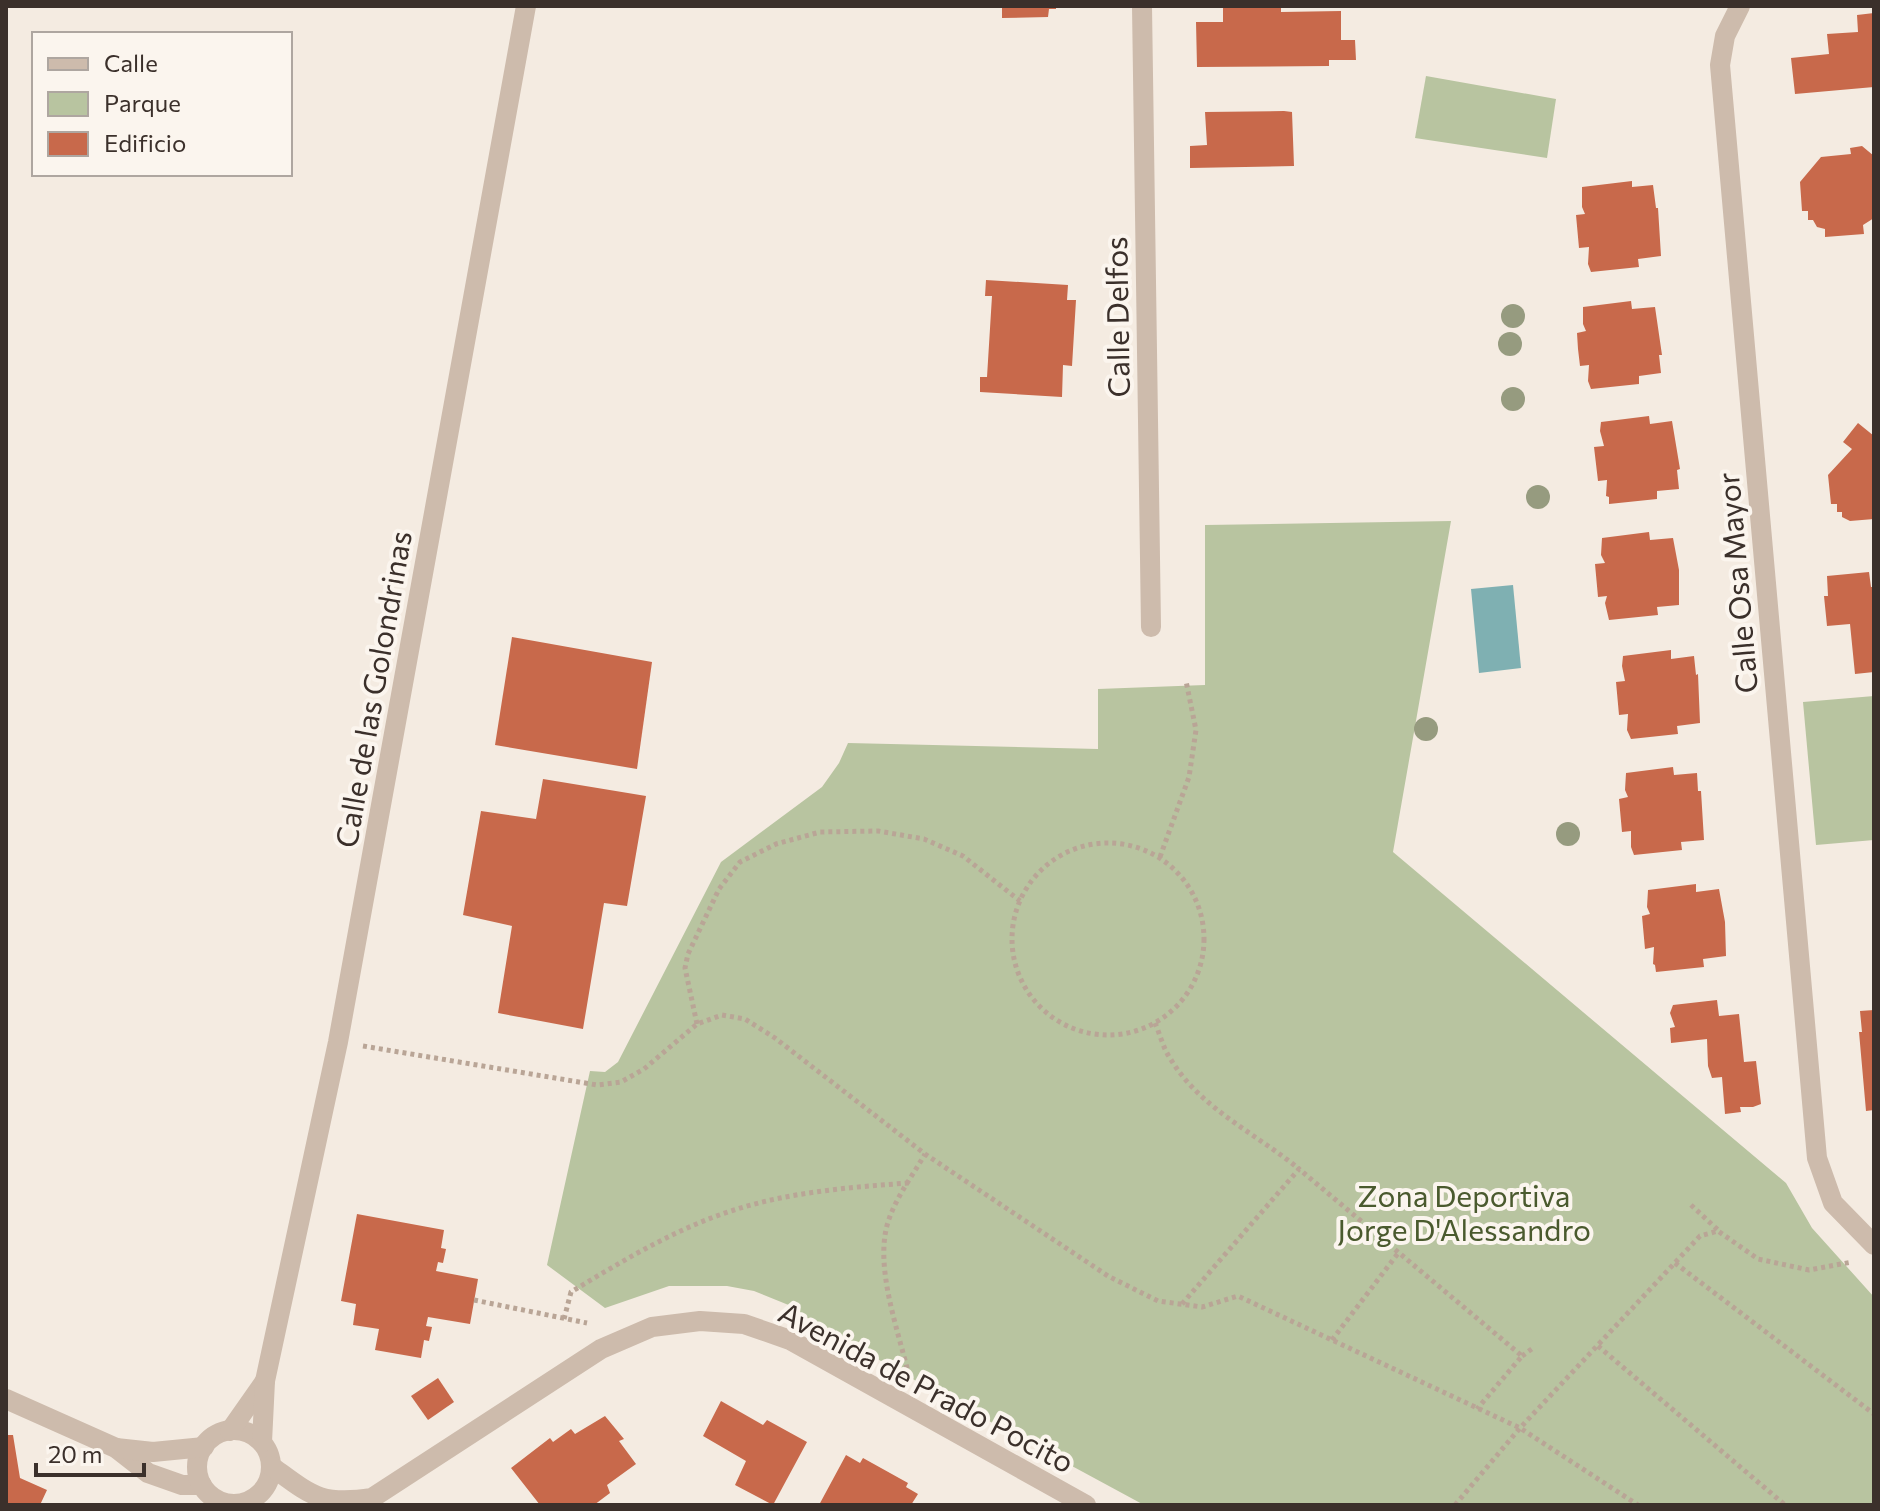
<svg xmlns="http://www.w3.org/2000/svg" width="1880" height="1511" font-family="Commissioner,sans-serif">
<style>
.green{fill:#b8c4a0}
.water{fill:#7fb0b2}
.building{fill:#c8694b}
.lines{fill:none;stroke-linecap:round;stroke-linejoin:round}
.path{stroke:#b9a596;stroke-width:5;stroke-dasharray:4 4;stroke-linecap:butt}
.minor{stroke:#cdbbac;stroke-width:20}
.tree{fill:#969b7f}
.labels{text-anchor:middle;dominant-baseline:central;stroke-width:8;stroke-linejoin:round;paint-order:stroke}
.street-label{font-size:30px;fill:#3b302b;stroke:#fbf5ee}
.park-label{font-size:30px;fill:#4a5a2e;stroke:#fbf5ee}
</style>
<rect width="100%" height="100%" fill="#f4ebe1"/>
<g class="green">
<path d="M 1426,76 L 1556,99 L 1547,158 L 1415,138 Z"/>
<path d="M 1451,521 L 1393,852 L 1786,1183 L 1812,1228 L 1874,1297 L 1874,1505 L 1144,1505 L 939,1394 L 816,1324 L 791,1306 L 754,1291 L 727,1286 L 669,1286 L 605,1308 L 547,1265 L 590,1071 L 605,1072 L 618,1062 L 721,862 L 822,787 L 839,763 L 848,743 L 1098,749 L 1098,689 L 1205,685 L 1205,525 Z"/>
<path d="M 1874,696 L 1874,840 L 1816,845 L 1803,702 Z"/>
</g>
<path class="water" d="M 1513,585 L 1521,668 L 1479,673 L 1471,589 Z"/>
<g class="building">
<path d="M 1002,6 L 1056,6 L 1056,9 L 1049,9 L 1048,17 L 1002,18 Z"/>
<path d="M 1223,6 L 1281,6 L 1281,12 L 1341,11 L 1341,40 L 1355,40 L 1356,60 L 1329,60 L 1329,66 L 1197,67 L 1196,22 L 1223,22 Z"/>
<path d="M 1874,13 L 1874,87 L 1795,94 L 1791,58 L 1829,54 L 1827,34 L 1858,32 L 1857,15 Z"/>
<path d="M 1284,111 L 1292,112 L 1294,166 L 1190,168 L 1190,146 L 1207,145 L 1205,112 Z"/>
<path d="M 1862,146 L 1874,156 L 1874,218 L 1863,225 L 1864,234 L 1825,237 L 1825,229 L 1817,227 L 1813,220 L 1808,220 L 1808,211 L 1802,211 L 1800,182 L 1821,157 L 1851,154 L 1850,148 Z"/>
<path d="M 1632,181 L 1632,187 L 1653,185 L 1656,208 L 1658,208 L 1661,256 L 1638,259 L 1639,267 L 1591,272 L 1588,264 L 1589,247 L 1579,248 L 1576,215 L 1585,214 L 1582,207 L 1582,187 Z"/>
<path d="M 986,280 L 1068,285 L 1067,300 L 1076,300 L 1072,366 L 1063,365 L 1062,397 L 980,392 L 980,377 L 987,377 L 992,296 L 985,296 Z"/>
<path d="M 1631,301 L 1632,309 L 1655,307 L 1662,355 L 1659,355 L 1661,373 L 1639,376 L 1639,384 L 1591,389 L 1588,381 L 1589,365 L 1580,366 L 1578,349 L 1577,333 L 1586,331 L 1583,324 L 1583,307 Z"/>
<path d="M 1649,416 L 1650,424 L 1672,421 L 1680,469 L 1677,470 L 1679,489 L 1657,491 L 1657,499 L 1609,504 L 1609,497 L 1606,496 L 1607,480 L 1598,481 L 1594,447 L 1604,446 L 1600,431 L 1601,422 Z"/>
<path d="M 1858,423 L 1874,436 L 1874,519 L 1850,521 L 1842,517 L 1842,512 L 1837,512 L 1837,504 L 1831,504 L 1828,475 L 1852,449 L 1843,442 Z"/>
<path d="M 1649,532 L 1650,540 L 1673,538 L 1679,570 L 1679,605 L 1657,607 L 1658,615 L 1609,620 L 1605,603 L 1607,596 L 1598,597 L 1595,564 L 1605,563 L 1601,555 L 1602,538 Z"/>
<path d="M 1869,572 L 1871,587 L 1874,587 L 1874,672 L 1855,674 L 1850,624 L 1827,626 L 1824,596 L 1828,596 L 1827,576 Z"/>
<path d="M 512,637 L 652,662 L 637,769 L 495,745 Z"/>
<path d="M 1671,650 L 1671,659 L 1694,656 L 1696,675 L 1698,674 L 1700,723 L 1677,726 L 1678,734 L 1631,739 L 1627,730 L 1628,714 L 1619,715 L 1616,682 L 1625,681 L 1622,666 L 1623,656 Z"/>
<path d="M 1673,767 L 1674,775 L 1697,773 L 1698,791 L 1701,791 L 1704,840 L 1681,842 L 1682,850 L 1634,855 L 1631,847 L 1631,831 L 1622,832 L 1619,799 L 1628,797 L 1625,790 L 1626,773 Z"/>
<path d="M 543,779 L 646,796 L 627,906 L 604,903 L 583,1029 L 498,1013 L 512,926 L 463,915 L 481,811 L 536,819 Z"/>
<path d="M 1696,884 L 1696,892 L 1719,889 L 1725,922 L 1726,956 L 1703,959 L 1704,967 L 1656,972 L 1655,965 L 1653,964 L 1654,947 L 1645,949 L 1642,916 L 1650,914 L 1647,907 L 1648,890 Z"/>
<path d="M 1717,1000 L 1719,1016 L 1739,1014 L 1744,1062 L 1756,1061 L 1761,1104 L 1753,1107 L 1740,1107 L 1741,1112 L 1725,1114 L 1722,1077 L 1712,1078 L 1708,1066 L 1707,1039 L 1671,1043 L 1670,1028 L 1675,1027 L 1670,1013 L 1673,1005 Z"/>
<path d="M 1874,1010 L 1874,1110 L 1866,1111 L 1859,1032 L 1862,1032 L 1860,1011 Z"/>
<path d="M 357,1214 L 444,1230 L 441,1248 L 446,1249 L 443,1263 L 438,1262 L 436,1271 L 478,1279 L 470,1324 L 428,1317 L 426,1326 L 432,1327 L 429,1341 L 424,1340 L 421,1358 L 375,1350 L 379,1329 L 353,1325 L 356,1304 L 341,1301 Z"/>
<path d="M 438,1378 L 454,1402 L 428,1420 L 411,1396 Z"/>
<path d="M 721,1401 L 763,1425 L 767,1420 L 807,1442 L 773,1505 L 735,1485 L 746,1461 L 703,1436 Z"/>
<path d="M 605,1416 L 624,1439 L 619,1441 L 636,1464 L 607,1485 L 610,1493 L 594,1505 L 540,1505 L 511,1468 L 550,1438 L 553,1442 L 571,1429 L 575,1434 Z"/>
<path d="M 6,1435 L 13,1435 L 20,1478 L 47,1490 L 40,1505 L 6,1505 Z"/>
<path d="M 846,1455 L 860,1463 L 863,1458 L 908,1483 L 906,1487 L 918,1494 L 911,1505 L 819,1505 Z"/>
</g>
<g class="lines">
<g class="path">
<circle cx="1108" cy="939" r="96"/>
<path d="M 1160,857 L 1189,777 L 1196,730 L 1186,681"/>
<path d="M 1155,1023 C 1160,1034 1163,1048 1170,1058 C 1199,1108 1257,1134 1299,1169"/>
<path d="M 697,1024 L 685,968 L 688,954 L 719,889 L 740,862 L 776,844 L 820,832 L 878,831 L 924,839 L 963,856 L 1020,901"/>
<path d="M 363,1046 L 597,1085 L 621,1082 L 644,1069 L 697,1024 L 722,1015 L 745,1019 L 775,1038 L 925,1154 L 1108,1276 L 1158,1301 L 1202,1307 L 1238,1296 L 1520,1428 L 1638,1505"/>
<path d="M 1691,1205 L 1718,1230"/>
<path d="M 1675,1263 L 1874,1414"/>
<path d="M 474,1300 L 587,1323"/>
<path d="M 1182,1304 L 1299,1169 L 1522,1356 L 1477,1409"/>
<path d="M 564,1319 L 571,1292 C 622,1261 677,1228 734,1210 C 790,1192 851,1187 909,1183"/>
<path d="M 1332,1340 L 1399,1252"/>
<path d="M 1598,1346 L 1785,1505"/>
<path d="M 1522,1356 L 1533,1348"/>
<path d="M 909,1376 C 898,1329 873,1264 889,1219 C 897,1196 913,1175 925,1154"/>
<path d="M 1455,1505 L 1520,1428 L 1700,1236 L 1718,1231 L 1758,1259 L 1809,1270 L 1852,1262"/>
</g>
<g class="minor">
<path d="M 1142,6 L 1151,627"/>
<path d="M 1740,6 L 1725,36 L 1720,65 L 1817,1158 L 1833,1203 L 1874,1245"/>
<path d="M 6,1399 L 116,1448 L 148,1473 L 182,1485 L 202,1485"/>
<circle cx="234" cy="1467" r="37"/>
<path d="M 230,1431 L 265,1381"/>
<path d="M 262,1442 L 265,1381 L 338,1042 L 526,6"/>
<path d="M 116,1448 L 153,1452 L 204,1447"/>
<path d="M 271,1466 C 311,1495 320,1506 372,1498 L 601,1349 L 652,1327 L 700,1321 L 744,1324 L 790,1340 L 1086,1505"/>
</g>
</g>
<g class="tree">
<circle cx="1513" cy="316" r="12"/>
<circle cx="1510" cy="344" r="12"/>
<circle cx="1513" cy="399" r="12"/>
<circle cx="1538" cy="497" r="12"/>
<circle cx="1426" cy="729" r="12"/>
<circle cx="1568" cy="834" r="12"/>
</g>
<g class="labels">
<g class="street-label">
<text transform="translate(1116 317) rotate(-91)">Calle Delfos</text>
<text transform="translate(1736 583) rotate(-95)">Calle Osa Mayor</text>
<text transform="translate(372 689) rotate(-80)">Calle de las Golondrinas</text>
<text transform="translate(927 1386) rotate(28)">Avenida de Prado Pocito</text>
</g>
<g class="park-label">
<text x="1464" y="1194">Zona Deportiva<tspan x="1464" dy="34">Jorge D'Alessandro</tspan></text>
</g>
</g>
<rect width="1880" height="1511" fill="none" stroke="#3b302b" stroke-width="16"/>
<rect x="32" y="32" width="260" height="144" fill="#fbf5ee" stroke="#aea6a0" stroke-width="2"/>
<rect x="48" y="58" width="40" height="12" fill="#cdbbac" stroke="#aea6a0" stroke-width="2"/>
<text x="104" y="72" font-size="24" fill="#3b302b">Calle</text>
<rect x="48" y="92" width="40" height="24" fill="#b8c4a0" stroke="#aea6a0" stroke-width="2"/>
<text x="104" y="112" font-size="24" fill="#3b302b">Parque</text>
<rect x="48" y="132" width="40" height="24" fill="#c8694b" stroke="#aea6a0" stroke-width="2"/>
<text x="104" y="152" font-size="24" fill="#3b302b">Edificio</text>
<path d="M36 1463v12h108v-12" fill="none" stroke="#3b302b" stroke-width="4"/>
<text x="48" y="1463" font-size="24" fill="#3b302b" stroke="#fbf5ee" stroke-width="6" paint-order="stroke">20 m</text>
</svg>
